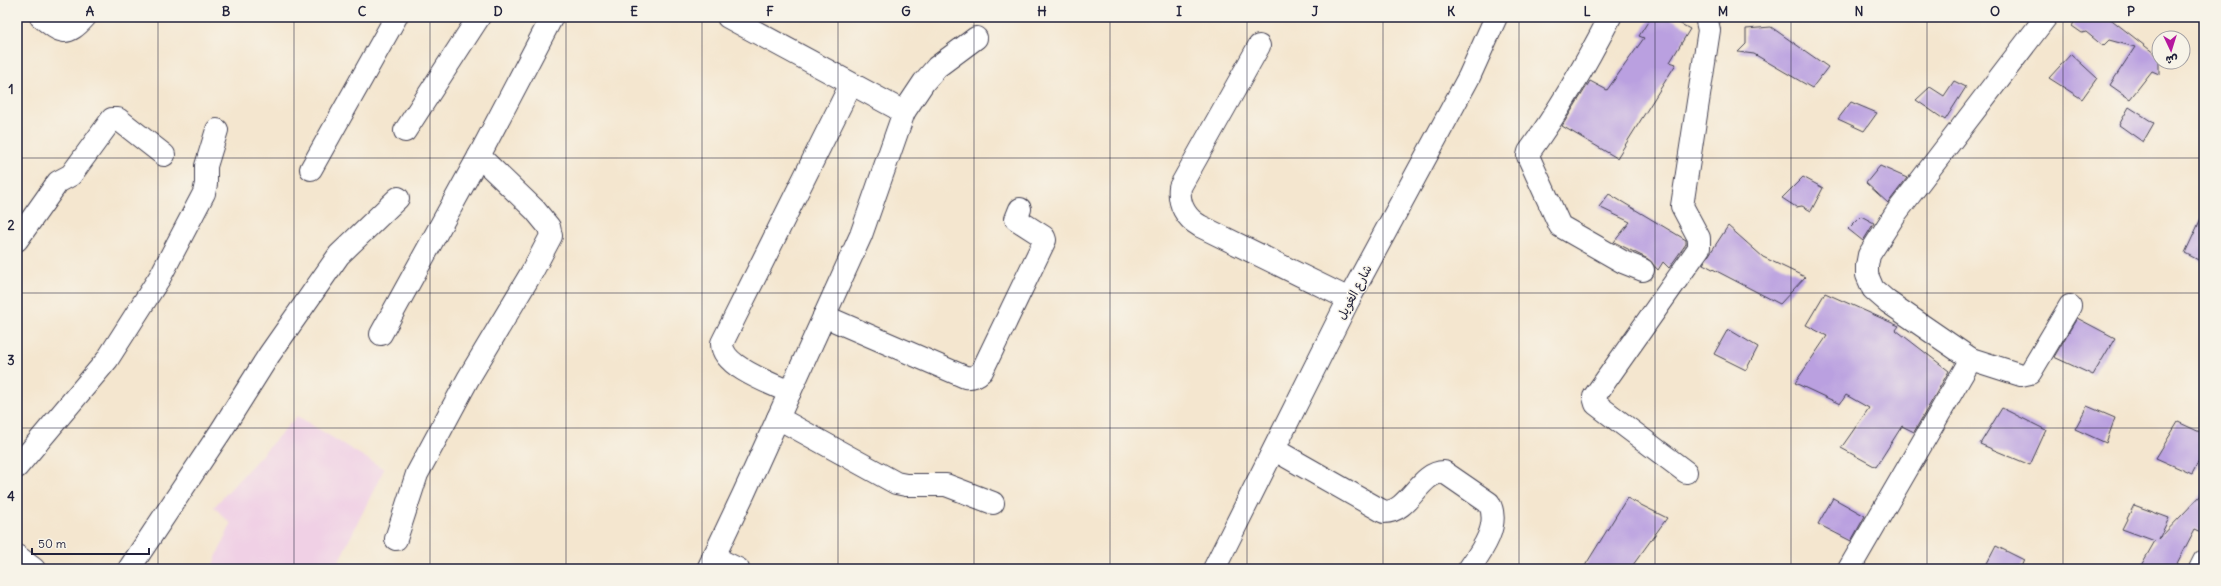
<svg xmlns="http://www.w3.org/2000/svg" width="2221" height="586" font-family="Delius,'Playpen Sans Arabic',sans-serif">
<style>
.built{fill:#f0d0e5}
.building{fill:#baa0e0}
.lines{fill:none;stroke-linecap:round;stroke-linejoin:round}
.minor-casing{stroke:#423f51;stroke-width:24}
.highway-casing{stroke:#423f51;stroke-width:24}
.minor{stroke:#fff;stroke-width:22}
.highway{stroke:#fff;stroke-width:22}
.grid{fill:none;stroke:#22223b;stroke-width:1;stroke-opacity:0.55}
.labels{text-anchor:middle;dominant-baseline:central;stroke-width:3;stroke-linejoin:round;paint-order:stroke}
.street-label{font-size:12px;fill:#22223b;stroke:#f7f3e8}
.neatline{fill:none;stroke:#22223b;stroke-width:1.5}
.grid-label{font-size:13px;text-anchor:middle;font-weight:bold;fill:#22223b}
</style>
<rect width="100%" height="100%" fill="#f7f3e8"/>
<filter id="ink" filterUnits="userSpaceOnUse"><feTurbulence type="fractalNoise" baseFrequency=".025" numOctaves="2"/><feDisplacementMap in="SourceGraphic" scale="8" xChannelSelector="R" yChannelSelector="G"/><feConvolveMatrix kernelMatrix="1 2 1 2 8 2 1 2 1" color-interpolation-filters="sRGB"/></filter>
<filter id="wash" filterUnits="userSpaceOnUse"><feTurbulence type="fractalNoise" baseFrequency=".012" numOctaves="4" result="noise"/><feDisplacementMap in="SourceGraphic" scale="16" xChannelSelector="R" yChannelSelector="G"/><feGaussianBlur stdDeviation="0.9" result="paint"/><feColorMatrix in="noise" values="0 0 0 0 0 0 0 0 0 0 0 0 0 0 0 0 0 1.4 0 .05"/><feComposite in="paint" operator="in"/></filter>
<g filter="url(#wash)">
<rect width="100%" height="100%" fill="#f4e6cf"/>
<path class="built" d="M 297,416 L 384,469 L 335,569 L 211,569 L 231,524 L 214,507 Z"/>
<g id="blocks">
<g class="building">
<path d="M 1651,17 L 1668,17 L 1690,29 L 1670,62 L 1676,64 L 1617,158 L 1562,126 L 1590,81 L 1607,90 L 1644,38 L 1639,36 Z"/>
<path d="M 2077,17 L 2108,17 L 2159,57 L 2159,74 L 2152,71 L 2130,99 L 2110,85 L 2135,47 L 2109,40 L 2103,46 L 2086,32 L 2082,33 L 2072,26 Z"/>
<path d="M 1771,27 L 1828,67 L 1812,88 L 1754,54 L 1738,52 L 1746,44 L 1746,29 Z"/>
<path d="M 2071,54 L 2097,78 L 2082,99 L 2049,78 Z"/>
<path d="M 1954,81 L 1966,87 L 1945,120 L 1916,100 L 1930,87 L 1944,96 Z"/>
<path d="M 1851,102 L 1877,113 L 1864,131 L 1838,119 Z"/>
<path d="M 2129,107 L 2154,123 L 2143,142 L 2119,125 Z"/>
<path d="M 1880,166 L 1907,178 L 1888,203 L 1866,183 Z"/>
<path d="M 1803,177 L 1823,188 L 1811,211 L 1802,206 L 1796,207 L 1782,198 Z"/>
<path d="M 1609,194 L 1686,240 L 1686,244 L 1669,268 L 1663,262 L 1658,270 L 1648,259 L 1614,242 L 1630,222 L 1599,207 Z"/>
<path d="M 2204,212 L 2204,263 L 2185,253 Z"/>
<path d="M 1861,216 L 1874,223 L 1863,241 L 1848,229 Z"/>
<path d="M 1728,226 L 1763,257 L 1805,277 L 1780,304 L 1703,264 Z"/>
<path d="M 1825,293 L 1899,326 L 1896,330 L 1949,371 L 1914,432 L 1902,426 L 1876,467 L 1841,448 L 1869,408 L 1846,395 L 1840,404 L 1795,383 L 1827,336 L 1806,325 Z"/>
<path d="M 2077,318 L 2115,338 L 2093,375 L 2054,357 Z"/>
<path d="M 1728,329 L 1758,347 L 1746,370 L 1714,354 Z"/>
<path d="M 2087,406 L 2115,418 L 2106,443 L 2075,429 Z"/>
<path d="M 2002,408 L 2046,430 L 2030,465 L 1980,444 Z"/>
<path d="M 2178,422 L 2204,434 L 2204,451 L 2192,474 L 2156,458 Z"/>
<path d="M 2204,492 L 2204,533 L 2195,529 L 2174,569 L 2139,569 L 2155,541 L 2122,529 L 2134,505 L 2169,518 L 2159,539 Z"/>
<path d="M 1627,498 L 1667,518 L 1630,569 L 1583,569 Z"/>
<path d="M 1833,498 L 1865,516 L 1851,541 L 1818,524 Z"/>
<path d="M 1996,546 L 2024,560 L 2020,569 L 1984,569 Z"/>
</g>
</g>
</g>
<g filter="url(#ink)">
<use href="#blocks" fill-opacity="0" stroke="#423f51" stroke-width="1"/>
<g class="lines">
<defs>
<g id="minor">
<path d="M 41,17 C 61,33 66,38 85,17"/>
<path d="M 1610,17 C 1586,64 1560,109 1529,152 L 1528,156 L 1560,226 L 1623,262 L 1643,270"/>
<path d="M 2046,17 L 1896,213 L 1869,255 L 1867,266 L 1867,275 L 1873,289 L 1888,302 L 1971,359 L 2021,375 L 2030,373 L 2070,306"/>
<path d="M 1259,46 L 1180,187 C 1178,204 1186,218 1200,226 L 1349,299"/>
<path d="M 904,112 L 924,82 L 937,67 L 976,38"/>
<path d="M 405,131 L 479,17"/>
<path d="M 311,169 L 396,17"/>
<path d="M 17,240 L 58,182 L 71,175 L 112,119 L 118,119 L 164,155"/>
<path d="M 824,316 L 965,377 C 973,378 977,376 982,371 L 1045,240 L 1044,237 L 1016,219 L 1020,209"/>
<path d="M 381,334 L 479,156 L 552,17"/>
<path d="M 790,392 C 772,384 721,366 722,343 L 851,84"/>
<path d="M 778,418 L 896,483 L 906,485 L 946,485 L 993,503"/>
<path d="M 1275,450 L 1384,512 C 1410,512 1419,472 1444,472 L 1489,503 C 1501,525 1481,552 1469,569"/>
<path d="M 17,467 L 107,360 L 160,277 L 204,193 L 206,184 L 206,166 L 217,130"/>
<path d="M 1686,472 L 1596,404 L 1594,397 L 1699,248 L 1699,238 L 1682,206 L 1709,30 L 1706,17"/>
<path d="M 396,539 L 417,474 L 468,379 L 532,272 L 551,236 L 549,227 L 535,210 L 479,156"/>
<path d="M 713,557 L 738,569"/>
<path d="M 129,569 L 221,431 L 269,355 L 339,255 L 398,198"/>
<path d="M 708,569 L 744,493 L 861,235 L 904,112 L 728,17"/>
<path d="M 1214,569 L 1349,299 L 1469,77 L 1496,17"/>
<path d="M 1849,569 L 1971,359"/>
<path d="M 2200,569 L 2204,561"/>
</g>
<path id="highway" d="M 17,556 L 34,569"/>
</defs>
<use href="#minor" class="minor-casing"/>
<use href="#highway" class="highway-casing"/>
<use href="#minor" class="minor"/>
<use href="#highway" class="highway"/>
</g>
</g>
<path class="grid" d="M 158,17 L 158,569M 294,17 L 294,569M 430,17 L 430,569M 566,17 L 566,569M 702,17 L 702,569M 838,17 L 838,569M 974,17 L 974,569M 1110,17 L 1110,569M 1247,17 L 1247,569M 1383,17 L 1383,569M 1519,17 L 1519,569M 1655,17 L 1655,569M 1791,17 L 1791,569M 1927,17 L 1927,569M 2063,17 L 2063,569M 17,158 L 2204,158M 17,293 L 2204,293M 17,428 L 2204,428"/>
<g class="labels">
<g class="street-label">
<text transform="translate(1354 292) rotate(-62)">شارع الغويل</text>
</g>
</g>
<rect width="2221" height="586" fill="none" stroke="#f7f3e8" stroke-width="44"/>
<g transform="translate(2171 50) rotate(176)"><circle r="19" fill="#f7f3e8" stroke="#a29fa3"/>
<path d="M0-3L7 15L0 10L-7 15Z" fill="#b5179e"/>
<text y="-6" font-size="11" font-weight="bold" text-anchor="middle" fill="#22223b">ش</text>
</g>
<path d="M32 548v6h117v-6" fill="none" stroke="#22223b" stroke-width="2"/>
<text x="38" y="548" font-size="12" fill="#22223b" stroke="#f7f3e8" stroke-width="3" paint-order="stroke">50 m</text>
<rect x="22" y="22" width="2177" height="542" class="neatline"/>
<g class="grid-label">
<text x="90" y="16">A</text>
<text x="226" y="16">B</text>
<text x="362" y="16">C</text>
<text x="498" y="16">D</text>
<text x="634" y="16">E</text>
<text x="770" y="16">F</text>
<text x="906" y="16">G</text>
<text x="1042" y="16">H</text>
<text x="1179" y="16">I</text>
<text x="1315" y="16">J</text>
<text x="1451" y="16">K</text>
<text x="1587" y="16">L</text>
<text x="1723" y="16">M</text>
<text x="1859" y="16">N</text>
<text x="1995" y="16">O</text>
<text x="2131" y="16">P</text>
<text x="11" y="94">1</text>
<text x="11" y="230">2</text>
<text x="11" y="365">3</text>
<text x="11" y="501">4</text>
</g>
</svg>
